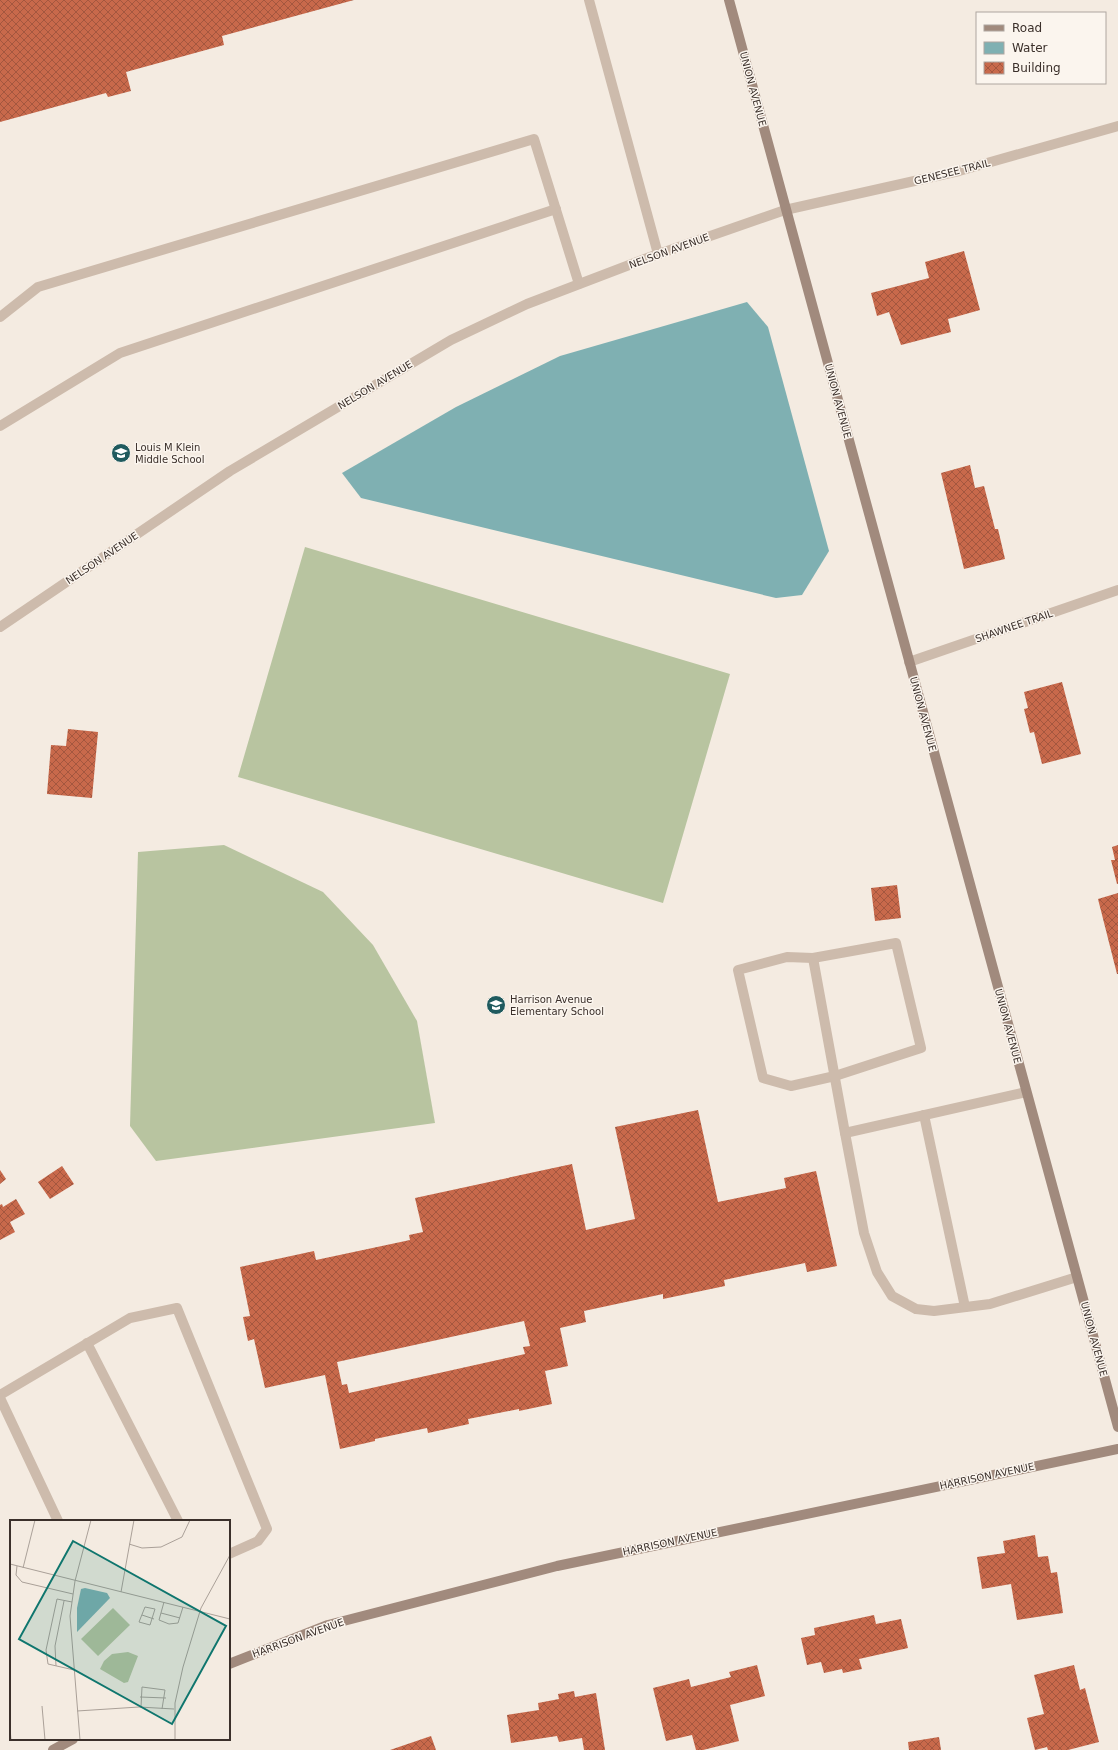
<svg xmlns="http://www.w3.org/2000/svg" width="1118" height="1750" font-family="'DejaVu Sans',sans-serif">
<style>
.garden{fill:#b8c4a0}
.water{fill:#7fb0b2}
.building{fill:url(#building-cross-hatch);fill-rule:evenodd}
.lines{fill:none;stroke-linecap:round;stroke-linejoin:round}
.lane{stroke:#cdbbac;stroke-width:10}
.street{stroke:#cdbbac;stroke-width:10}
.secondary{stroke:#a18a7d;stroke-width:10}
.labels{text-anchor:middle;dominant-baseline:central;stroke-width:3;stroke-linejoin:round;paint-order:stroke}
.street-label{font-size:10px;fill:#3b302b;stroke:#fbf5ee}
.poi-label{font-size:10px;fill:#3b302b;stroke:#fbf5ee;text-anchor:start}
.inset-road{fill:none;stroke:#aaa098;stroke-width:1}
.view{fill:#0f766e;fill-opacity:0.15;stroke:#0f766e;stroke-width:2}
.inset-edge{fill:none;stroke:#3b302b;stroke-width:2}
</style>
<defs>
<pattern id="building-cross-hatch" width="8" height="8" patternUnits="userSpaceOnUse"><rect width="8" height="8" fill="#c8694b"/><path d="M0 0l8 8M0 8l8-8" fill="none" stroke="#a4573f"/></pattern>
</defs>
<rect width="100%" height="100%" fill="#f4ebe1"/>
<g class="garden">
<path d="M 305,547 L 730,674 L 663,903 L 238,777 Z"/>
<path d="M 224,845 L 323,892 L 373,945 L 417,1021 L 435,1123 L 156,1161 L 130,1126 L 138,852 Z"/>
</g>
<path class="water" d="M 747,302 L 768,327 L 829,551 L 802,595 L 776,598 L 361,498 L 342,473 L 456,407 L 560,356 Z"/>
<g class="building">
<path d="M 0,0 L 354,0 L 222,36 L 224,45 L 126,72 L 131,91 L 108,97 L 106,93 L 0,122 Z"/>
<path d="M 964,251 L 980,310 L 948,319 L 951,332 L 901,345 L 889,312 L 877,316 L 871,293 L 929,278 L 925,262 Z"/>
<path d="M 970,465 L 975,488 L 984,486 L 995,529 L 998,529 L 1005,559 L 964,569 L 941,473 Z"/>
<path d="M 1062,682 L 1081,754 L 1042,764 L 1034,732 L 1030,733 L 1024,709 L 1028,708 L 1024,692 Z"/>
<path d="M 68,729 L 98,732 L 92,798 L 47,794 L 51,745 L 66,746 Z"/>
<path d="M 1118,845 L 1118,884 L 1117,884 L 1111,860 L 1115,860 L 1112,847 Z"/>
<path d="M 897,885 L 901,918 L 875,921 L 871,888 Z"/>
<path d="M 1118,893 L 1118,974 L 1117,974 L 1098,899 Z"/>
<path d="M 698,1110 L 718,1202 L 786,1188 L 784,1178 L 816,1171 L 837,1266 L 807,1272 L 805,1263 L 724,1280 L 725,1286 L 663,1299 L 663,1294 L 584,1311 L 586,1322 L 560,1328 L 568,1366 L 545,1371 L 552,1404 L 519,1411 L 519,1409 L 468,1419 L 469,1424 L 428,1433 L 427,1428 L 375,1439 L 375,1441 L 340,1449 L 325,1375 L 265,1388 L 254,1339 L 248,1341 L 243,1317 L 250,1316 L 240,1267 L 314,1251 L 316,1260 L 410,1240 L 409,1235 L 423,1232 L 415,1198 L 572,1164 L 586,1230 L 635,1219 L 615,1127 ZM 524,1321 L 530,1346 L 523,1347 L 525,1354 L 349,1393 L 347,1384 L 342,1385 L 337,1362 Z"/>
<path d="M 62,1166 L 74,1184 L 50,1199 L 38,1182 Z"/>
<path d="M 0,1170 L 6,1179 L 0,1184 Z"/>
<path d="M 16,1199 L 25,1214 L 10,1222 L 15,1232 L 0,1240 L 0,1205 L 2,1204 L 3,1207 Z"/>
<path d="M 1035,1535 L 1038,1557 L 1048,1556 L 1051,1573 L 1057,1572 L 1063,1613 L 1017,1620 L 1011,1584 L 982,1589 L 977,1557 L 1005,1553 L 1003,1541 Z"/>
<path d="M 874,1615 L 876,1624 L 901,1619 L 908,1648 L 859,1659 L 862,1669 L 843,1673 L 842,1669 L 824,1673 L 821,1662 L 807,1665 L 801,1638 L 815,1635 L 814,1628 Z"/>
<path d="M 757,1665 L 765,1696 L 730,1705 L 739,1741 L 703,1750 L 696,1750 L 692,1735 L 666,1741 L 653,1688 L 689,1679 L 691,1687 L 731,1677 L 729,1672 Z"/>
<path d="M 1074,1665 L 1080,1690 L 1085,1688 L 1099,1742 L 1068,1750 L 1048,1750 L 1047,1747 L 1035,1750 L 1027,1718 L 1044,1714 L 1034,1675 Z"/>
<path d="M 574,1691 L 575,1697 L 596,1693 L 605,1750 L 584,1750 L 582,1738 L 559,1742 L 557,1736 L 511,1743 L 507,1715 L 539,1710 L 538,1703 L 559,1699 L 558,1694 Z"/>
<path d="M 431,1736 L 436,1750 L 390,1750 Z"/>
<path d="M 939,1737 L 941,1750 L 909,1750 L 908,1742 Z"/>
</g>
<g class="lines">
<g class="lane">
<path d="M 589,0 L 658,254"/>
<path d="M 0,317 L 38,287 L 534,139 L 579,284"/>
<path d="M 0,426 L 120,353 L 556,209"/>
<path d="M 896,943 L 921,1048 L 835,1076 L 791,1086 L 763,1078 L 738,970 L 787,957 L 813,958 Z"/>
<path d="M 813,958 L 845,1133"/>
<path d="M 1026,1092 L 845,1133 L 864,1233 L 877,1272 L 892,1296 L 916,1309 L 934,1311 L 990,1304 L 1077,1277"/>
<path d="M 924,1115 L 965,1307"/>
<path d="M 87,1343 L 178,1521"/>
<path d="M 0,1395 L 130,1318 L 177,1308 L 267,1529 L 258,1541 L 229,1554"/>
</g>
<g class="street">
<path d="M 0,627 L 230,471 L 451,340 L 527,304 L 650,257 L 785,210 L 959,171 L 1118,126"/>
<path d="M 909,662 L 1118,590"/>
<path d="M 0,1398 L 58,1521"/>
</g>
<g class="secondary">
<path d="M 729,0 L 1118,1427"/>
<path d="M 229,1664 L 328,1625 L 557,1566 L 1118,1449"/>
<path d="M 53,1750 L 73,1739"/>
</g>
</g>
<defs>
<symbol id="school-disc" viewBox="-11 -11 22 22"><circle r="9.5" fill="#1f5a5e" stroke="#fbf5ee"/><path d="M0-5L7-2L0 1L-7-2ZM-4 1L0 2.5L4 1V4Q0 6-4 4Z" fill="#fff"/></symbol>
</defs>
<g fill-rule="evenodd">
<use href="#school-disc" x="110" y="442" width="22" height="22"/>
<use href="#school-disc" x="485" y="994" width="22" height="22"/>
</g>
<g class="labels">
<g class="street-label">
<text transform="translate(753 89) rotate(75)">UNION AVENUE</text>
<text transform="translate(952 172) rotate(-14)">GENESEE TRAIL</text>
<text transform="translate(669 251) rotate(-20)">NELSON AVENUE</text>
<text transform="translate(375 385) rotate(-31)">NELSON AVENUE</text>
<text transform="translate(838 401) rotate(75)">UNION AVENUE</text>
<text transform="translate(102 558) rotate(-34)">NELSON AVENUE</text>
<text transform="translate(1014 626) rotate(-19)">SHAWNEE TRAIL</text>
<text transform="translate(923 714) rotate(75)">UNION AVENUE</text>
<text transform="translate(1008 1026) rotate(75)">UNION AVENUE</text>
<text transform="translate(1094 1339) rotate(75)">UNION AVENUE</text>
<text transform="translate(987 1476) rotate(-12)">HARRISON AVENUE</text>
<text transform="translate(670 1542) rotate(-12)">HARRISON AVENUE</text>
<text transform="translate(298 1638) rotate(-20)">HARRISON AVENUE</text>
</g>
<g class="poi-label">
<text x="135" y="447">Louis M Klein<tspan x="135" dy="12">Middle School</tspan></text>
<text x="510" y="999">Harrison Avenue<tspan x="510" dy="12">Elementary School</tspan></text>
</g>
</g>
<g transform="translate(10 1520)">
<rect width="220" height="220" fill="#f4ebe1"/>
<path d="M 103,88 L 120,105 L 88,136 L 71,119 ZM 118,132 L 128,136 L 118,162 L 114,163 L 90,149 L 94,141 L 102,134 Z" fill="#b8c4a0"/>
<path d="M 75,68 L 97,73 L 100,78 L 67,112 L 67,88 L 71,69 Z" fill="#7fb0b2"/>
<path class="inset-road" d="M 119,24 L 132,28 L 151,27 L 172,17 L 180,0M 0,44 L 220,99M 7,46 L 6,55 L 12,62 L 63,74M 13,48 L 25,0M 111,72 L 124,0M 62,82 L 47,79 L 36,130 L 38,144 L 64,150M 154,82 L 149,100 L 159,104 L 168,103 L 173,87M 135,87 L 145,89 L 140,105 L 129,102 ZM 151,93 L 170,98M 132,95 L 144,99M 46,146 L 45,126 L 54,81M 130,177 L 156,178M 32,186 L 35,220M 131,187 L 132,167 L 155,170 L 152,189M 67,191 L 129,187 L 164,189M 0,208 L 1,220M 70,220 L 60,96 L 65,61 L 81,0M 165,220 L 165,183 L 173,147 L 191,88 L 220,35"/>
<path class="view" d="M 63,21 L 216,106 L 162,204 L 9,119 Z"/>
<rect width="220" height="220" class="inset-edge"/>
</g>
<rect x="976" y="12" width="130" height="72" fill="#fbf5ee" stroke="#aea6a0"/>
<rect x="984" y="25" width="20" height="6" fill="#a18a7d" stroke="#aea6a0"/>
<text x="1012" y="32" font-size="12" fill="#3b302b">Road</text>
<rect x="984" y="42" width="20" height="12" fill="#7fb0b2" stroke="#aea6a0"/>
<text x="1012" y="52" font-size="12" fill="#3b302b">Water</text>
<rect x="984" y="62" width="20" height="12" fill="url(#building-cross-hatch)" stroke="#aea6a0"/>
<text x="1012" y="72" font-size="12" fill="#3b302b">Building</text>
</svg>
